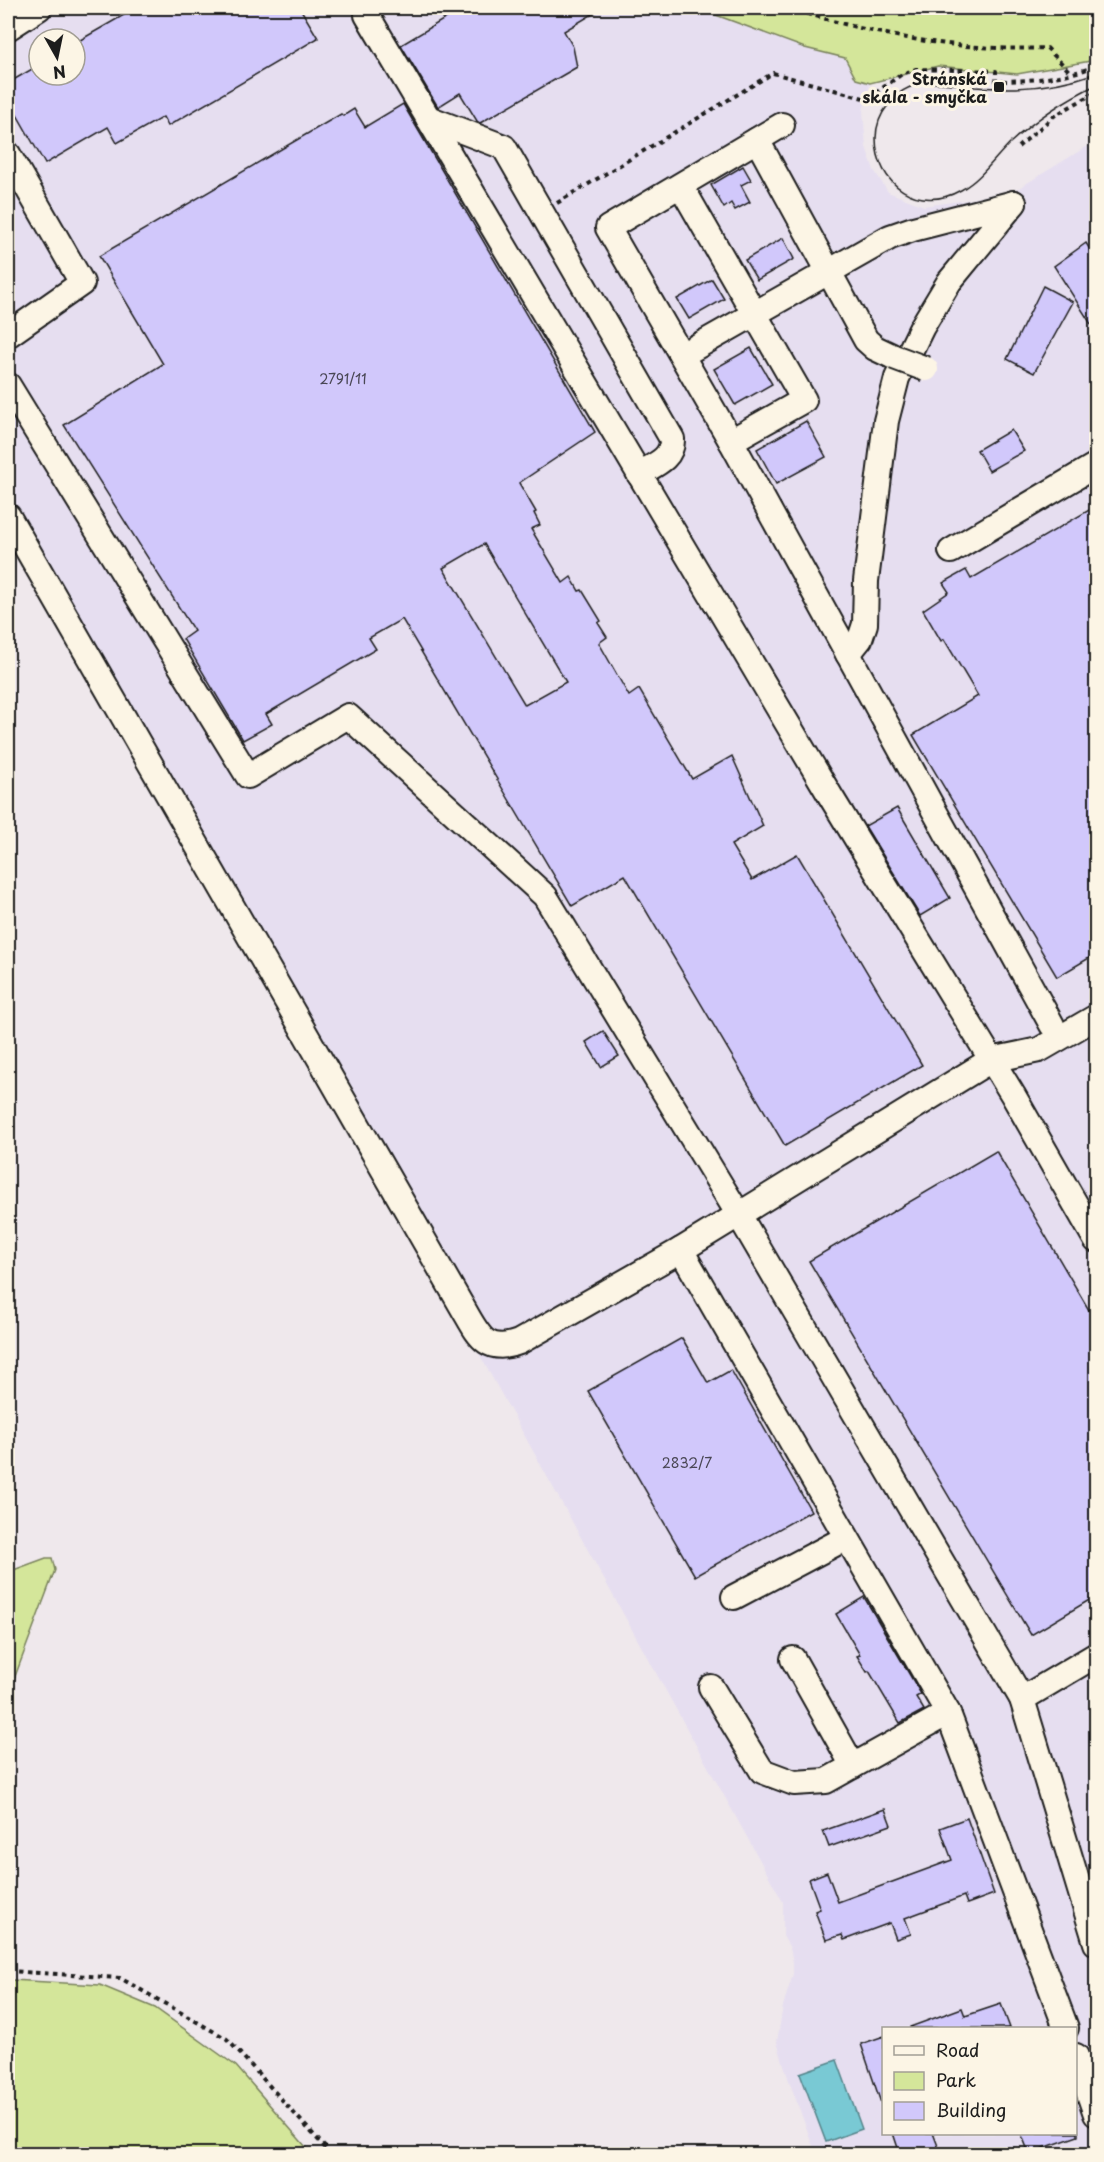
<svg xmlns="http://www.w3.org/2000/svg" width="1104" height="2162" font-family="'Playpen Sans',sans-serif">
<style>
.built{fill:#e6def0;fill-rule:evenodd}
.green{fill:#d4e69a;stroke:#78815b;stroke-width:1.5}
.water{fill:#79c9d4;stroke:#54848a;stroke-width:1.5}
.building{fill:#d1c8fb;stroke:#1c1c1c;stroke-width:1.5;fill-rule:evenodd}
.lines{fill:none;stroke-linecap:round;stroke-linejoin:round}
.minor-casing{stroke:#1c1c1c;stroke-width:28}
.path{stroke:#1c1c1c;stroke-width:4;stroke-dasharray:4.5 4.5;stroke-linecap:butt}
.minor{stroke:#fcf5e5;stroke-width:24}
.tram{stroke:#1c1c1c;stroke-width:1.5}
.minor-bridge-casing{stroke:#1c1c1c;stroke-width:28;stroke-linecap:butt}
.minor-bridge{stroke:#fcf5e5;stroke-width:24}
.poi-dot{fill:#1c1c1c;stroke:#fcf5e5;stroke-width:2}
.labels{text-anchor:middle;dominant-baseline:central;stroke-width:6;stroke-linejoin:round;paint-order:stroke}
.number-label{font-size:14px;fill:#494754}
.poi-label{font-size:16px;font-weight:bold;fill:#1c1c1c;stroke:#fcf5e5;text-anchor:end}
</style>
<rect width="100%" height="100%" fill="#efe8ec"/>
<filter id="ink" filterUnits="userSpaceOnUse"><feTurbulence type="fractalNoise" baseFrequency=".0167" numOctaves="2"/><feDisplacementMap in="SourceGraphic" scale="12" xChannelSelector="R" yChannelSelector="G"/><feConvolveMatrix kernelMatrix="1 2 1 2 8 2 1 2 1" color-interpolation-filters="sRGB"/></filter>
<g filter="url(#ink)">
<path class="built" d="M 8,8 L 697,8 L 805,48 L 845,58 L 856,79 L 870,83 L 863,111 L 866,147 L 874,170 L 888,192 L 924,206 L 967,200 L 1019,188 L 1096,141 L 1096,2154 L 816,2154 L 788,2078 L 777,2042 L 783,2006 L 793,1974 L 793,1962 L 790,1948 L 783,1936 L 783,1902 L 8,504 ZM 39,39 L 75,39 L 75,75 L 39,75 ZM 884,2028 L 1076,2028 L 1076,2134 L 884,2134 Z"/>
<g class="green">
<path d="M 697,8 L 892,8 L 919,13 L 1003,8 L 1096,8 L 1096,60 L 1017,74 L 938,66 L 870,83 L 856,79 L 845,58 L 805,48 Z"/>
<path d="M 46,1558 L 52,1558 L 55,1570 L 8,1695 L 8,1572 Z"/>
<path d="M 11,1980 L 100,1985 L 155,2008 L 236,2066 L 312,2154 L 8,2154 L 8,1981 Z"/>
</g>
<path class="water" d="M 837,2060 L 862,2129 L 826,2142 L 800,2073 Z"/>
<g class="building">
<path d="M 136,8 L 300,8 L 318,38 L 168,126 L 163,117 L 117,143 L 108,127 L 45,164 L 8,99 L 8,83 L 39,65 L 39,75 L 75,75 L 75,43 Z"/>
<path d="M 463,8 L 603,8 L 564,31 L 573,47 L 577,67 L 480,123 L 477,121 L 460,93 L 438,107 L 401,45 Z"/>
<path d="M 403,104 L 595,432 L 519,483 L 536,512 L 534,513 L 540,525 L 531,529 L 563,583 L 571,577 L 579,591 L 582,590 L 601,621 L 598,623 L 607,637 L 599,643 L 629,696 L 639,689 L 692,779 L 732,756 L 763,826 L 731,845 L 752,880 L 797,854 L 922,1065 L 785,1146 L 625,875 L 572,906 L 402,619 L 369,638 L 376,649 L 266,714 L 272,724 L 243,740 L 183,639 L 194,631 L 64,425 L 163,364 L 99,256 L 341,114 L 343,116 L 354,109 L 365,127 ZM 484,544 L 566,682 L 525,705 L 443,568 Z"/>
<path d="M 743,166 L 751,180 L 741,185 L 750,202 L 735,210 L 731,203 L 724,208 L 711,185 Z"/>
<path d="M 783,238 L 794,259 L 757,280 L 745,260 Z"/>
<path d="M 1086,243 L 1096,259 L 1096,332 L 1054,266 Z"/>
<path d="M 712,279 L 724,299 L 689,319 L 677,299 Z"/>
<path d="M 1043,286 L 1073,302 L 1034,373 L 1007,359 Z"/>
<path d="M 751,348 L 772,384 L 735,405 L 714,369 Z"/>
<path d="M 806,421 L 826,457 L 776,484 L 757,449 Z"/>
<path d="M 1011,430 L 1024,451 L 989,471 L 977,450 Z"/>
<path d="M 1096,506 L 1096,954 L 1057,977 L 913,735 L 978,696 L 944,639 L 941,641 L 923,610 L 949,592 L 943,583 L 966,570 L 971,579 Z"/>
<path d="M 897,808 L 950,898 L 920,916 L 865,826 Z"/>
<path d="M 603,1031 L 619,1056 L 601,1067 L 586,1042 Z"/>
<path d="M 996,1151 L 1096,1322 L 1096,1596 L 1031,1635 L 809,1261 Z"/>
<path d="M 682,1338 L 708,1383 L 731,1370 L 811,1511 L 695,1576 L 588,1391 Z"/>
<path d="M 864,1597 L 921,1694 L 916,1697 L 924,1710 L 900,1723 L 869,1671 L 867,1672 L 857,1656 L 860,1655 L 836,1614 Z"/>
<path d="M 885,1809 L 891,1825 L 829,1847 L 823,1831 Z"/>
<path d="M 967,1818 L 994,1894 L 967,1904 L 964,1896 L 905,1918 L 911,1934 L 896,1939 L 890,1923 L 844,1940 L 842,1935 L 826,1940 L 815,1911 L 820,1909 L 809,1879 L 827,1872 L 838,1902 L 952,1860 L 940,1828 Z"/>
<path d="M 1001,2004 L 1010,2028 L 910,2028 L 910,2027 L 962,2008 L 965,2016 Z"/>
<path d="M 884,2036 L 884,2103 L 881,2103 L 861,2044 Z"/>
<path d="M 893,2133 L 933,2133 L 941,2154 L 900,2154 Z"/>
<path d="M 1021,2133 L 1078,2133 L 1078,2136 L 1029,2153 Z"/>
</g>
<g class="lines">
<defs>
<g id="minor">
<path d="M 367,15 L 831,797 L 1013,1095 L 1096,1240"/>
<path d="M 8,28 L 39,8"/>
<path d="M 428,118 L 504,147 L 672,439 C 673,459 654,465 639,474"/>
<path d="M 782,125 L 608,228 L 731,441 L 1052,1025"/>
<path d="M 757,140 L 866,340 L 875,348 L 894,357"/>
<path d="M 8,154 L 82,283 L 8,335"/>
<path d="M 681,186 L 804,400 L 731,441"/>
<path d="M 682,355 L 890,237 L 913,229 L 1014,203"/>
<path d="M 8,385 L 248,776 L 348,716 L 545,896 L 739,1215 L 1022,1699 L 1096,1943"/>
<path d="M 8,516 L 464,1310 C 479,1336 486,1354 519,1342 L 681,1250"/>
<path d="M 951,551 L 1096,465"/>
<path d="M 848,654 L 860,639 L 865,624 L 866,581 L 886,421 L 897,378 L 922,327 L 949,282 L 1014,203"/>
<path d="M 734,1597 L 846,1538"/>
<path d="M 793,1659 L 853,1766"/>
<path d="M 711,1687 L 762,1771 L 794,1783 L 826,1781 L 948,1713"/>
<path d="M 1022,1699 L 1096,1655"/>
<path d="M 1066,2028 L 948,1713 L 681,1250 L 991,1060 L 1039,1050 L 1096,1017"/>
<path d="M 1076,2056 L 1096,2114"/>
</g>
</defs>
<use href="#minor" class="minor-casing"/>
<g class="path">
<path d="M 790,8 C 872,35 960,52 1047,48 L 1071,73"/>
<path d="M 1018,147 L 1054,116 L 1096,92"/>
<path d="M 557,203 L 773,73 L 867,99 L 902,74 L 916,69 L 996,71 L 996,81 C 1030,81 1064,78 1096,66"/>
<path d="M 8,1971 L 120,1978 L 227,2039 L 331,2154"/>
</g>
<use href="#minor" class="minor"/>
<path class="tram" d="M 1096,73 C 1071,82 1044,87 1016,88 C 1003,88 989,88 975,87 C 944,83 910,74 888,105 C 880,115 876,125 876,138 C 876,185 919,214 961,190 C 981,179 994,159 1010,143 C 1036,119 1064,100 1096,85"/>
<defs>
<path id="minor-bridge" d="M 894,357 L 926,369"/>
</defs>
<use href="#minor-bridge" class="minor-bridge-casing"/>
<use href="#minor-bridge" class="minor-bridge"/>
</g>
</g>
<rect class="poi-dot" x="993" y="81" width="12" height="12" rx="3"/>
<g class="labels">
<g class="number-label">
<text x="343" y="378">2791/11</text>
<text x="687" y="1462">2832/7</text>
</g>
<g class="poi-label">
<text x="987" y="78">Stránská<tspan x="987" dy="18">skála - smyčka</tspan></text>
</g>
</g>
<rect width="1104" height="2162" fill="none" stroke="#fcf5e5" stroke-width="30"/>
<rect x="15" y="15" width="1074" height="2132" fill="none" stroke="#1c1c1c" stroke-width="2" filter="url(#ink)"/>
<rect x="882" y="2027" width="195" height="108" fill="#fcf5e5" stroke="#a29e95" stroke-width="1.5"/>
<rect x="894" y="2046" width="30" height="9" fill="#fcf5e5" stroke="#a29e95" stroke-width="1.5"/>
<text x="936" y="2057" font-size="18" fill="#1c1c1c">Road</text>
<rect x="894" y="2072" width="30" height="18" fill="#d4e69a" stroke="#a29e95" stroke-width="1.5"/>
<text x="936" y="2087" font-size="18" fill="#1c1c1c">Park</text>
<rect x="894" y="2102" width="30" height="18" fill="#d1c8fb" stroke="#a29e95" stroke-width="1.5"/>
<text x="936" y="2117" font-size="18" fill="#1c1c1c">Building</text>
<g transform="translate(57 57) rotate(171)"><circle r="28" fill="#fcf5e5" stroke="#a29e95" stroke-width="1.5"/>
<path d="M0-4.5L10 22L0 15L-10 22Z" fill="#1c1c1c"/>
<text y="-9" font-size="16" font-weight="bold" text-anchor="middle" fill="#1c1c1c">N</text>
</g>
</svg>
